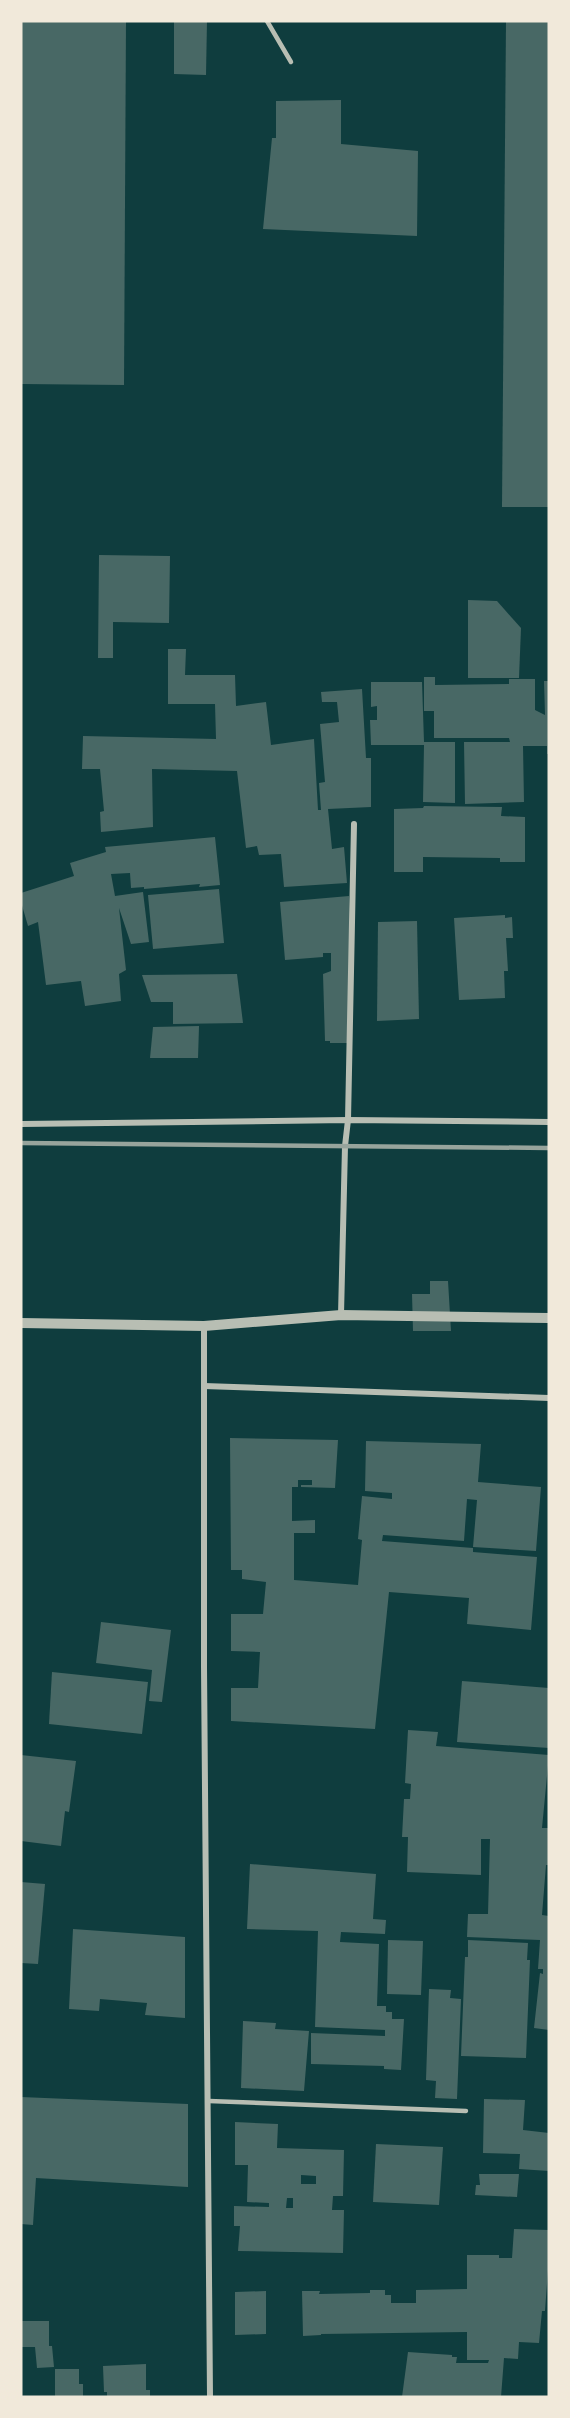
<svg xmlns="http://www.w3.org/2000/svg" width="570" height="2418" font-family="'Titillium Web',sans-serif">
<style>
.building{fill:#486865;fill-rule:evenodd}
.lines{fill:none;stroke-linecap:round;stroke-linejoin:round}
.service{stroke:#b8beb3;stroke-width:4.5}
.minor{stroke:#b8beb3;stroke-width:6}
.tertiary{stroke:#b8beb3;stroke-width:10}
.rail{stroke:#97a49c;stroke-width:4.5}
</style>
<rect width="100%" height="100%" fill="#0f3d3e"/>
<g class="building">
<path d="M 21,21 L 126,21 L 124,385 L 21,384 Z"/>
<path d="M 174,21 L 207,21 L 206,75 L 174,74 Z"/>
<path d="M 506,21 L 549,21 L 549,507 L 502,507 Z"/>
<path d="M 341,100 L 341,144 L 418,151 L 417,236 L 263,229 L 272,138 L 276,138 L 276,101 Z"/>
<path d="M 99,555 L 170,556 L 169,623 L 113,622 L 113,658 L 98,658 Z"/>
<path d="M 468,600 L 497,601 L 521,628 L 519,678 L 468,678 Z"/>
<path d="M 168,649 L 186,649 L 185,675 L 235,675 L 236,706 L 266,702 L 271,745 L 314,739 L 318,810 L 321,810 L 319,783 L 325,782 L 320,724 L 339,722 L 337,702 L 322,702 L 321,692 L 362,689 L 366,758 L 371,758 L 371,807 L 328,809 L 332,849 L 344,847 L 347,883 L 284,887 L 281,854 L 259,855 L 257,846 L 246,848 L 237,771 L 152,769 L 153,827 L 101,832 L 100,812 L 104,811 L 100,769 L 82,769 L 83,736 L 216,739 L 215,704 L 168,704 Z"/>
<path d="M 424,677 L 435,677 L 435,685 L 509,684 L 509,679 L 535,679 L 535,710 L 545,715 L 544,681 L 549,681 L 549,754 L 547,754 L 547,746 L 523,746 L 524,802 L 465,804 L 464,742 L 510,742 L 509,738 L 434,738 L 434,711 L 424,711 Z"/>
<path d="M 371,682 L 422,682 L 424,742 L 455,742 L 455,803 L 423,802 L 424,745 L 371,745 L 370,720 L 377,720 L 377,706 L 371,707 Z"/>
<path d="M 424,806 L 502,807 L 501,816 L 525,817 L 525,862 L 500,862 L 500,858 L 423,857 L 423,872 L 394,872 L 394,809 L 423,808 Z"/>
<path d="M 215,837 L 220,885 L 199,887 L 200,884 L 144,889 L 144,887 L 131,888 L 130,873 L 111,874 L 115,896 L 143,892 L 149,942 L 131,944 L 119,908 L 126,970 L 119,974 L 121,1001 L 85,1006 L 81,981 L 46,985 L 38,922 L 28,926 L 21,902 L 21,893 L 74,876 L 70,863 L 106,852 L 105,847 Z"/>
<path d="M 219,889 L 224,943 L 153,949 L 148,895 Z"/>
<path d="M 349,896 L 351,971 L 349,1043 L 330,1043 L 330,1041 L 325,1041 L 323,974 L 331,971 L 331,953 L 323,953 L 323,957 L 285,960 L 280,902 Z"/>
<path d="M 505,915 L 505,918 L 512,917 L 513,938 L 506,938 L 508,971 L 504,971 L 505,998 L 459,1000 L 454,918 Z"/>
<path d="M 417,921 L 419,1019 L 377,1021 L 378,922 Z"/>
<path d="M 237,974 L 243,1023 L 173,1024 L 173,1002 L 151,1002 L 142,975 Z"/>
<path d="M 199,1026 L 198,1058 L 150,1058 L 153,1027 Z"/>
<path d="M 430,1281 L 448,1281 L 451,1331 L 413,1331 L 412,1294 L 430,1294 Z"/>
<path d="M 230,1438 L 338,1440 L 335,1488 L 301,1487 L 301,1485 L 312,1485 L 312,1480 L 298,1480 L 298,1487 L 292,1487 L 292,1521 L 315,1520 L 315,1533 L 294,1533 L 294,1580 L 358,1585 L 362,1540 L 358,1539 L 362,1496 L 392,1499 L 392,1493 L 365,1491 L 366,1441 L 481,1444 L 478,1482 L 541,1487 L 536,1551 L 473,1547 L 477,1500 L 467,1499 L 464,1541 L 383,1535 L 382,1541 L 473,1548 L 473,1552 L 537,1557 L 531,1630 L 467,1624 L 469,1598 L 389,1592 L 375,1729 L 231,1721 L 231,1688 L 258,1688 L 260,1652 L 231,1651 L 231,1614 L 263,1614 L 266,1582 L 242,1579 L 242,1570 L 231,1570 Z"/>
<path d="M 101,1622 L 171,1630 L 162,1702 L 149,1701 L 152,1670 L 96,1663 Z"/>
<path d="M 52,1672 L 148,1682 L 142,1734 L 49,1724 Z"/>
<path d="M 462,1681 L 549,1688 L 549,1748 L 457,1742 Z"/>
<path d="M 408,1730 L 438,1732 L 436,1746 L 549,1755 L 542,1828 L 549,1828 L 549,1865 L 546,1865 L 542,1915 L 549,1916 L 549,2030 L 534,2028 L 540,1973 L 543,1974 L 543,1969 L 538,1969 L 540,1940 L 467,1937 L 468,1914 L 488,1914 L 490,1839 L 481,1839 L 481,1875 L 407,1872 L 408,1837 L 402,1837 L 404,1799 L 410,1799 L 411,1784 L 405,1783 Z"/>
<path d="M 21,1755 L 76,1761 L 69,1812 L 65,1811 L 61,1846 L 21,1841 Z"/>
<path d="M 250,1864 L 376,1874 L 373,1919 L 386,1920 L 385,1934 L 341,1932 L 340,1942 L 379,1944 L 377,2006 L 386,2006 L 386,2012 L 392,2012 L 392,2019 L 404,2019 L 401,2070 L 384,2069 L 384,2066 L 311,2064 L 311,2033 L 385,2036 L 385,2030 L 315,2027 L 318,1931 L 247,1929 Z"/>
<path d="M 21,1882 L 45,1884 L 38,1964 L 21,1963 Z"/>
<path d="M 73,1929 L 185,1937 L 185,2018 L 145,2015 L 147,2003 L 100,1999 L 99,2011 L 69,2009 Z"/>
<path d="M 388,1940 L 423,1941 L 421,1995 L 387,1994 Z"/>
<path d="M 468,1940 L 528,1943 L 527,1960 L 530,1960 L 526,2058 L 461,2056 L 465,1957 L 468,1957 Z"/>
<path d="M 429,1989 L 451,1990 L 450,1998 L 461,1999 L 457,2099 L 435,2098 L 436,2081 L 426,2080 Z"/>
<path d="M 243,2021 L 276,2023 L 275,2029 L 309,2031 L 304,2091 L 241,2088 Z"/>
<path d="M 21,2097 L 188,2104 L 188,2187 L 36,2178 L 33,2225 L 21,2224 Z"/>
<path d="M 484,2099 L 525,2100 L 523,2130 L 549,2133 L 549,2171 L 519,2169 L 520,2154 L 483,2153 Z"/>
<path d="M 235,2122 L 278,2124 L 277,2148 L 344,2150 L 343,2196 L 333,2196 L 332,2210 L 344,2210 L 343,2253 L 238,2251 L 240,2226 L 234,2226 L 234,2206 L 269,2207 L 269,2203 L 247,2202 L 248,2165 L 235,2165 ZM 301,2175 L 316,2176 L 316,2184 L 301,2184 ZM 287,2198 L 293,2198 L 293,2208 L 286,2208 Z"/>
<path d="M 376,2144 L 443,2147 L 439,2205 L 373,2202 Z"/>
<path d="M 479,2174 L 519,2174 L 517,2197 L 475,2195 L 476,2185 L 480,2185 Z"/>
<path d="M 514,2229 L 549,2230 L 549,2256 L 545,2311 L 542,2311 L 539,2343 L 519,2342 L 518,2359 L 504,2358 L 501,2397 L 402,2397 L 408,2352 L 452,2355 L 452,2357 L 457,2357 L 456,2363 L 488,2363 L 489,2360 L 467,2360 L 467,2332 L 321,2334 L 321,2335 L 303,2336 L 302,2291 L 320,2291 L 319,2294 L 370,2293 L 370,2290 L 385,2290 L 385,2295 L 391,2295 L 391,2303 L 416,2303 L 416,2290 L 467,2289 L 467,2255 L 499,2255 L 499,2258 L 512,2258 Z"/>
<path d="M 266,2291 L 266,2334 L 235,2335 L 235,2292 Z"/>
<path d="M 21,2321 L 49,2321 L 49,2346 L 52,2346 L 54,2367 L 37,2368 L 35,2347 L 21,2347 Z"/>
<path d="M 146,2364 L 146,2390 L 150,2390 L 150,2397 L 107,2397 L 107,2392 L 104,2392 L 103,2366 Z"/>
<path d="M 55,2369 L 79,2369 L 79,2384 L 83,2384 L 83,2397 L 55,2397 Z"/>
</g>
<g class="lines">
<g class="service">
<path d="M 267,21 L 291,62"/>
<path d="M 209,2101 L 466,2111"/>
</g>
<g class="minor">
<path d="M 21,1124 L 348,1120 L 549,1122"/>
<path d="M 341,1315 L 345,1146 L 348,1120 L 354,824"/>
<path d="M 204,1326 L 204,1667 L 210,2397"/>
<path d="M 204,1386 L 549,1398"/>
</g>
<path class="tertiary" d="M 21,1323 L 204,1326 L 341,1315 L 549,1318"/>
<path class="rail" d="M 21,1143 L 549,1148"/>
</g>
<rect width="570" height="2418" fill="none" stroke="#f1e9da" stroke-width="45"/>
</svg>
